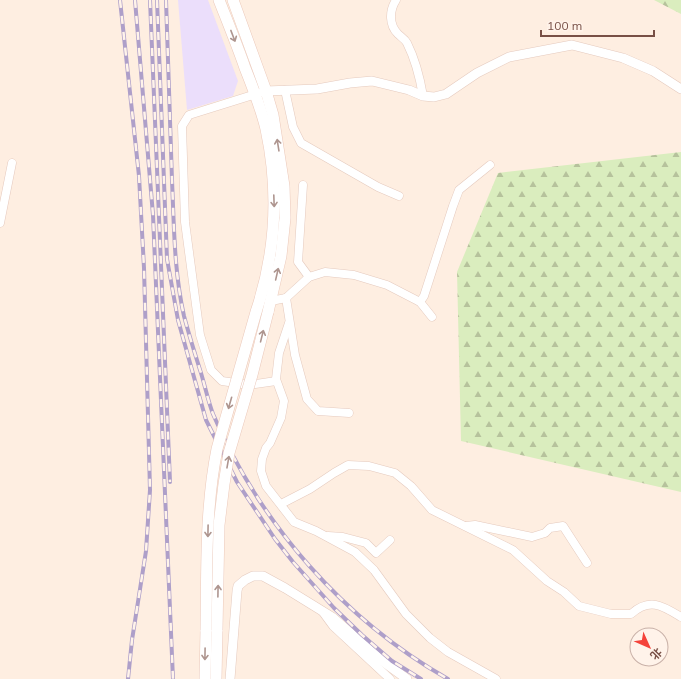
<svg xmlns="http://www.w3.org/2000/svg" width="681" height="679" font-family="Mulish,'Noto Sans SC',sans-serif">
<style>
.education{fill:#ebdefb}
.forest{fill:url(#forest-firs)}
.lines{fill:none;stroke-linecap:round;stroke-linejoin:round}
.minor-casing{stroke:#e5cabe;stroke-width:9}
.tertiary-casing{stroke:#e5cabe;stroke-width:10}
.secondary-casing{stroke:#ebc9bb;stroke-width:12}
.minor{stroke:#fff;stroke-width:8}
.tertiary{stroke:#fff;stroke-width:9}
.secondary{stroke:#fff;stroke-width:11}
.rail-casing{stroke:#ae9fc9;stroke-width:4}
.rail{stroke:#fff3ea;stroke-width:2.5;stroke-dasharray:8;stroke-linecap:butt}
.secondary-bridge-casing{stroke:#ebc9bb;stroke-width:12;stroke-linecap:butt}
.secondary-bridge{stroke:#fff;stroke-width:11}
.oneway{stroke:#ae958f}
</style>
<defs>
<pattern id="forest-firs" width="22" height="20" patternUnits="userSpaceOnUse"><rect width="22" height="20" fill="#daedbe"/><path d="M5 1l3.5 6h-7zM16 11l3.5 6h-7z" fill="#b6c29c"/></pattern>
</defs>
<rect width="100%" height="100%" fill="#feeee1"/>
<path class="education" d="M 178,0 L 208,0 L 238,81 L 233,96 L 187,110 Z"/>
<g class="forest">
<path d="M 654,0 L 681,0 L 681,14 Z"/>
<path d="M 681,152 L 681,492 L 461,441 L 457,272 L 498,173 Z"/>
</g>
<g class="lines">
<defs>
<g id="minor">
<path d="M 396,0 C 389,11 389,25 398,34 C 401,37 405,39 407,43 C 415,59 420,78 423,96"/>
<path d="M 285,90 L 293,127 L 301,143 L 378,187 L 399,196"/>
<path d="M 259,93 L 189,115 L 182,126 L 185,222 L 200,335 L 211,370 L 222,381 L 249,385 L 276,381"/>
<path d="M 303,185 L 298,262 L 309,277"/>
<path d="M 0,223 L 12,163"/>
<path d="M 286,298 L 295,355 L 307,399 L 318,411 L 349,413"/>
<path d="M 271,301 L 286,298 L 309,277 L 325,272 L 354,275 L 387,285 L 420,302 L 432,317"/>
<path d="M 420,302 L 424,296 L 453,206 L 459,190 L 490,165"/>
<path d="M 289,323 L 279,353 L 276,379 L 284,401 L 281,418 L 270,443 L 266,448 L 262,459 L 261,471 L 266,486 L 294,522 L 316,531 L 355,552 L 374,570 L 406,614 L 430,638 L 448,652 L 496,679"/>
<path d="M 281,504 L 310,489 L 334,473 L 348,465 L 369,466 L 395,473 L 411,486 L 432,510 L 513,550 L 547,581 L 564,592 L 579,606 L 611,614 L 631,614 C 650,597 663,606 681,617"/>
<path d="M 466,526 L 475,525 L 532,537 L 545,533 L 550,528 L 563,526 L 587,563"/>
<path d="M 328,536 L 343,537 L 366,543 L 376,553 L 390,540"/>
<path d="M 322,611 L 333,626 L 390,679"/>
</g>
<g id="tertiary">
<path d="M 266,91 L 317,89 L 350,83 L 372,81 L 409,90 L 423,96 L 434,97 L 446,94 L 477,73 L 509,57 L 572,45 L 623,58 L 653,71 L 681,89"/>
<path d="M 230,679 L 237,591 L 238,586 L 245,580 L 253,576 L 263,576 L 285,588 L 332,617 L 381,660 L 407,679"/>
</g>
<g id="secondary">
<path d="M 219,0 C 228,23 237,45 245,68 C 253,88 261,108 266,129 C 279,190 276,252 256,312"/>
<path d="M 233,0 L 266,91 L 273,115 L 284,186 L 285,218 L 281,256 L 268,312"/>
<path d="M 205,679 L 206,630"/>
<path d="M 216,679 L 217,630"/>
</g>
</defs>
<use href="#minor" class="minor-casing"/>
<use href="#tertiary" class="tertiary-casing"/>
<use href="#secondary" class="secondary-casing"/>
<use href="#minor" class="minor"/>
<use href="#tertiary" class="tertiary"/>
<use href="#secondary" class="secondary"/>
<defs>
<g id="rail">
<path d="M 120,0 L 139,176 L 144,268 L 150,490 L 146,551 L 132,640 L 128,679"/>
<path d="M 135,0 L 153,215 L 173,679"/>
<path d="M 150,0 L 170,482"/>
<path d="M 157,0 L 167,259 L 178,320 L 206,420 L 237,482 L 275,539 L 293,562 L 334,608 L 362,635 L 392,661 L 421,679"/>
<path d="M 166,0 C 168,60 170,120 172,180 C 174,225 174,272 184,316 C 189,335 195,354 201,373 C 205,386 208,401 213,414 C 260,524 344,620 448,679"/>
</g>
</defs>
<use href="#rail" class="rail-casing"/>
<use href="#rail" class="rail"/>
<defs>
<g id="secondary-bridge">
<path d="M 206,630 C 207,569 205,509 217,449 L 256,312"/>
<path d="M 217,630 L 219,525 L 224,484 L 229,453 L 252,375 L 268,312"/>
</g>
</defs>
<use href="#secondary-bridge" class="secondary-bridge-casing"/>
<use href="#secondary-bridge" class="secondary-bridge"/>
</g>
<defs><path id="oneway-shaft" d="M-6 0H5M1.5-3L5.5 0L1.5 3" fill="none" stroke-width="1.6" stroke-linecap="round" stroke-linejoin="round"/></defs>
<g class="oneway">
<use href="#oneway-shaft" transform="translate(233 36) rotate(69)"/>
<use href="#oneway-shaft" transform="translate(278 145) rotate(-99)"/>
<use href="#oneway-shaft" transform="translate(274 201) rotate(88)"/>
<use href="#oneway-shaft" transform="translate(277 274) rotate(-77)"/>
<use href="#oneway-shaft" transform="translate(262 336) rotate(-76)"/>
<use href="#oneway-shaft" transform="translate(230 403) rotate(106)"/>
<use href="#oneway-shaft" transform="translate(228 462) rotate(-80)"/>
<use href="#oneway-shaft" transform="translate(208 531) rotate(91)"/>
<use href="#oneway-shaft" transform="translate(218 591) rotate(-89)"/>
<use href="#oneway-shaft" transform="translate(205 654) rotate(91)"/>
</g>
<g transform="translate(649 647) rotate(135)"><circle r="19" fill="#fff3ea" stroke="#c9b1a8"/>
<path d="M0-3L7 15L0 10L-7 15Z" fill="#f4433a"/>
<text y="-6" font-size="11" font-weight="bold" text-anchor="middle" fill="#784f45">北</text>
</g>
<path d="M541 30v6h113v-6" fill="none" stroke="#784f45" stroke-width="2"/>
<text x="547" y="30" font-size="12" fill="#784f45" stroke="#fff3ea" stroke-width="3" paint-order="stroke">100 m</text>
</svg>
